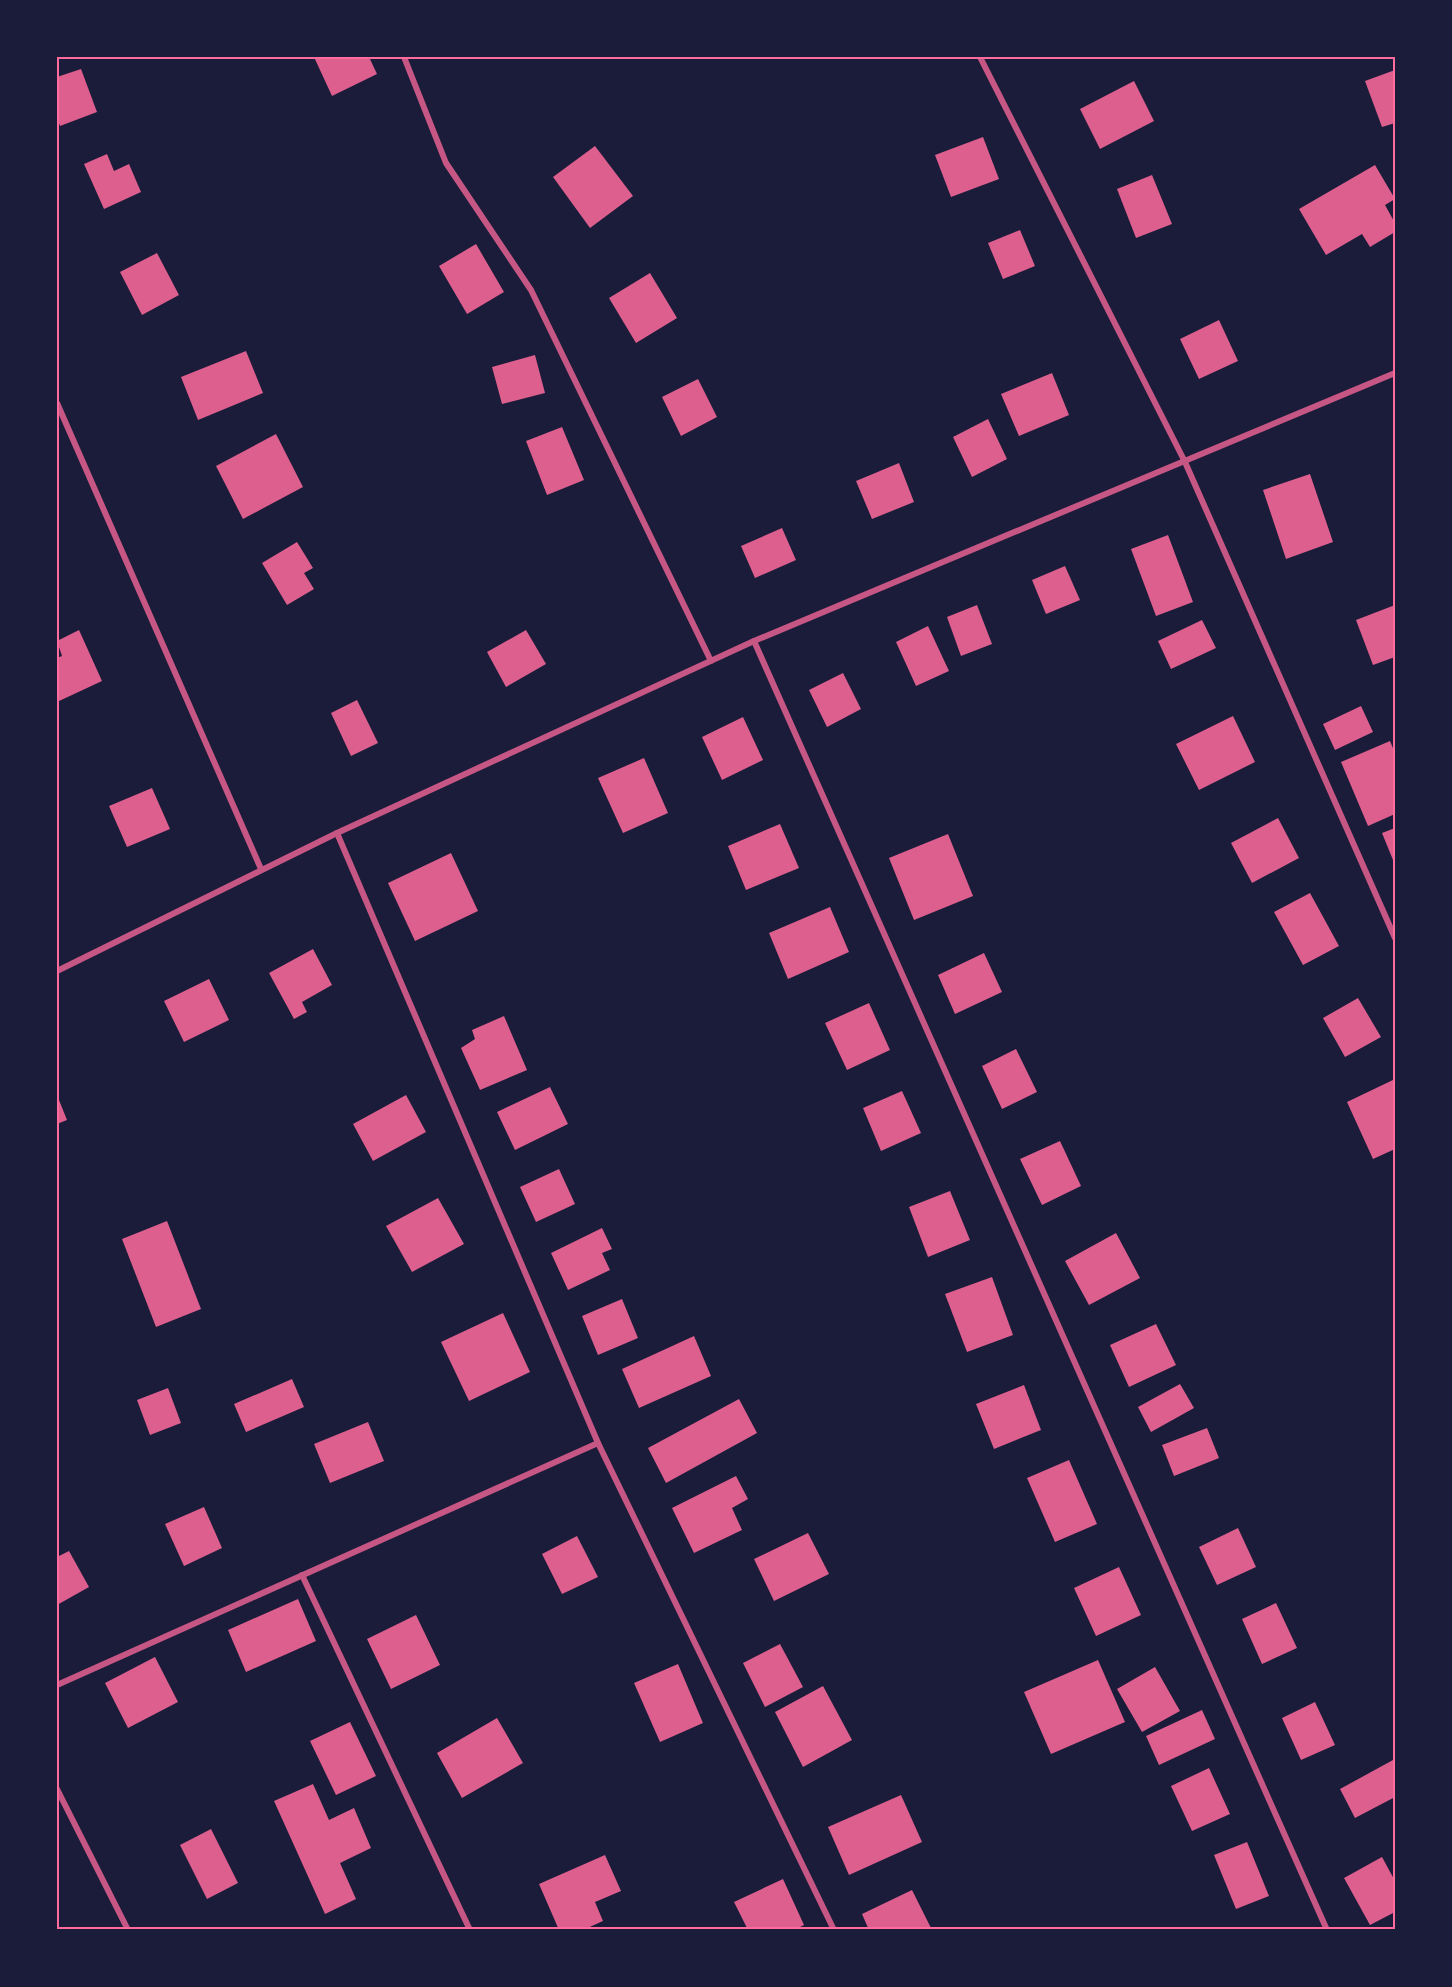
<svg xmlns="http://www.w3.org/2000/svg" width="1452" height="1987" font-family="Spectral,serif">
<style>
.building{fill:#dd5f8e}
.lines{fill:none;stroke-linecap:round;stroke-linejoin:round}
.minor{stroke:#c65784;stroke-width:6}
.neatline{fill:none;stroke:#ff6b9d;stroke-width:2}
</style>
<rect width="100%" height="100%" fill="#1b1b3a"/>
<g class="building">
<path d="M 314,57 L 369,57 L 377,74 L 332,96 Z"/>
<path d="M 81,69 L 97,112 L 60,126 L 57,118 L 57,77 Z"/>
<path d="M 1395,70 L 1395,123 L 1382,127 L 1365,81 Z"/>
<path d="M 1134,81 L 1154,121 L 1100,149 L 1080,109 Z"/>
<path d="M 983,137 L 999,179 L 951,197 L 935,155 Z"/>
<path d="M 595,146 L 633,196 L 590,228 L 553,177 Z"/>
<path d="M 107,154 L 114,171 L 129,164 L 141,192 L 104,209 L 84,164 Z"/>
<path d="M 1375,165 L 1395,199 L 1385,205 L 1395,223 L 1395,232 L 1370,247 L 1362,234 L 1326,255 L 1299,209 Z"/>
<path d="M 1152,175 L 1172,224 L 1136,238 L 1117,189 Z"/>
<path d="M 1020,230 L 1035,266 L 1003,279 L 988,243 Z"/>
<path d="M 476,244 L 504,292 L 467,314 L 439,266 Z"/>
<path d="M 157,253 L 179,295 L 142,315 L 120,272 Z"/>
<path d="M 650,273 L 677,318 L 636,343 L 609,298 Z"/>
<path d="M 1219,320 L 1238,361 L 1199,379 L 1180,339 Z"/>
<path d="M 246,351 L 263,393 L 198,420 L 181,377 Z"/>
<path d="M 535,355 L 545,393 L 502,404 L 492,367 Z"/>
<path d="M 1052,373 L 1069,415 L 1019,436 L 1001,394 Z"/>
<path d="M 698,379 L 717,417 L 681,436 L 662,397 Z"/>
<path d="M 988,419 L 1007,459 L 972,477 L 953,437 Z"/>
<path d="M 562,427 L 584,480 L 547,495 L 526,441 Z"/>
<path d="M 276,434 L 303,487 L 243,519 L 216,466 Z"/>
<path d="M 899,463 L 914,502 L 872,519 L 856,481 Z"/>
<path d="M 1310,474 L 1333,542 L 1286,559 L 1263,490 Z"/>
<path d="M 782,528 L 796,560 L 755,578 L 741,546 Z"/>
<path d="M 1168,535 L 1193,602 L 1156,616 L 1131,549 Z"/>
<path d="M 297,542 L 313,568 L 304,573 L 314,589 L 287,605 L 262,563 Z"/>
<path d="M 1065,566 L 1080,600 L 1046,614 L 1032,580 Z"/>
<path d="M 977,605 L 992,644 L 961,656 L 947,617 Z"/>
<path d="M 1395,605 L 1395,657 L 1373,665 L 1356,620 Z"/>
<path d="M 1202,620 L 1216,648 L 1171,669 L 1158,641 Z"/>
<path d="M 928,626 L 949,671 L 916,686 L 896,642 Z"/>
<path d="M 79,630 L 102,681 L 57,702 L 57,658 L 62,656 L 57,641 Z"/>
<path d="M 526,630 L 546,664 L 506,687 L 487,652 Z"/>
<path d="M 843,673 L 861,709 L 827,727 L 809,690 Z"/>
<path d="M 357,700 L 378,743 L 351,756 L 331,713 Z"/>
<path d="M 1361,706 L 1373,732 L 1335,750 L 1323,724 Z"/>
<path d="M 1233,716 L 1255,762 L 1199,790 L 1176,744 Z"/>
<path d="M 743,717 L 763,760 L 722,780 L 702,737 Z"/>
<path d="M 1390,741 L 1395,753 L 1395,814 L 1368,826 L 1341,762 Z"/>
<path d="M 644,758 L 668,813 L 623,833 L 598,778 Z"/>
<path d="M 152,788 L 170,829 L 127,847 L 109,806 Z"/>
<path d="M 1278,818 L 1299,858 L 1252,883 L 1231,843 Z"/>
<path d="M 780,824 L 799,868 L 746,890 L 728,846 Z"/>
<path d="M 1395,828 L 1395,865 L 1382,833 Z"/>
<path d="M 948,834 L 973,896 L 914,920 L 889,858 Z"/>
<path d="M 451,853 L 478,911 L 415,941 L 388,883 Z"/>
<path d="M 1310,893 L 1339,946 L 1303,965 L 1274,912 Z"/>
<path d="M 830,907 L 849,952 L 788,979 L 769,933 Z"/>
<path d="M 313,949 L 332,985 L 302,1002 L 307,1012 L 294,1019 L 269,973 Z"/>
<path d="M 984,953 L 1002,992 L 955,1014 L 938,975 Z"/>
<path d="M 209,979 L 229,1020 L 184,1042 L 164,1001 Z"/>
<path d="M 1358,998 L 1381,1037 L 1345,1057 L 1323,1018 Z"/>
<path d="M 869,1003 L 890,1050 L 847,1070 L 825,1023 Z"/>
<path d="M 504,1016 L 527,1070 L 480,1090 L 461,1048 L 475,1039 L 472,1030 Z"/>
<path d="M 1016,1049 L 1037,1092 L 1002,1109 L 982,1066 Z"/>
<path d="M 1395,1079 L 1395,1149 L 1373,1159 L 1347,1102 Z"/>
<path d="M 550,1087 L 568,1124 L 515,1150 L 497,1112 Z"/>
<path d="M 902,1091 L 921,1133 L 881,1151 L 863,1108 Z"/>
<path d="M 57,1095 L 67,1120 L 57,1124 Z"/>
<path d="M 406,1095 L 426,1132 L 373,1161 L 353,1124 Z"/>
<path d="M 1060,1141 L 1081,1186 L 1042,1205 L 1020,1159 Z"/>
<path d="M 559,1169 L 575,1204 L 536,1222 L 520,1187 Z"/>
<path d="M 950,1191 L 970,1240 L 928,1257 L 909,1207 Z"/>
<path d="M 438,1198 L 464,1244 L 412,1272 L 386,1226 Z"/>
<path d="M 167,1221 L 201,1309 L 156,1327 L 122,1239 Z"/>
<path d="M 602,1228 L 612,1249 L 602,1253 L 610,1270 L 568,1290 L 551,1253 Z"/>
<path d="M 1116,1233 L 1140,1278 L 1089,1305 L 1065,1261 Z"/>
<path d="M 992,1277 L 1013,1335 L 967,1352 L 945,1294 Z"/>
<path d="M 622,1299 L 638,1338 L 598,1355 L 582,1316 Z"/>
<path d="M 503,1313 L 530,1372 L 469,1401 L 441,1342 Z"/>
<path d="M 1156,1324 L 1176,1365 L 1129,1387 L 1110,1345 Z"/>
<path d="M 694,1336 L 711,1376 L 639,1408 L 622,1369 Z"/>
<path d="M 292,1379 L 304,1407 L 246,1432 L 234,1404 Z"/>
<path d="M 1180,1384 L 1194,1408 L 1151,1432 L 1138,1407 Z"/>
<path d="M 1024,1385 L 1041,1430 L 994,1449 L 976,1404 Z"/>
<path d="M 168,1388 L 181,1423 L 150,1435 L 137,1400 Z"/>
<path d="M 739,1399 L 757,1433 L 666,1483 L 648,1448 Z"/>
<path d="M 368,1422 L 384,1461 L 330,1483 L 314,1444 Z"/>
<path d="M 1207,1428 L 1219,1458 L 1174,1476 L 1162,1445 Z"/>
<path d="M 1069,1460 L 1097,1524 L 1055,1542 L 1027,1478 Z"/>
<path d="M 736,1476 L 748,1499 L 732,1508 L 742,1530 L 694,1553 L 672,1508 Z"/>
<path d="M 204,1507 L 222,1548 L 184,1566 L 165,1524 Z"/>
<path d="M 1238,1528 L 1256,1567 L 1217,1585 L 1199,1547 Z"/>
<path d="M 808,1533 L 829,1574 L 774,1601 L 754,1559 Z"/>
<path d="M 577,1536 L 598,1577 L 562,1594 L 542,1554 Z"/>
<path d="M 69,1551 L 89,1587 L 57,1605 L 57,1557 Z"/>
<path d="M 1119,1567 L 1141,1615 L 1096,1636 L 1074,1588 Z"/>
<path d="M 298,1599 L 316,1641 L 246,1672 L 228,1630 Z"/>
<path d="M 1276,1603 L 1297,1648 L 1262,1664 L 1242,1619 Z"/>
<path d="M 416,1615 L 440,1665 L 391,1689 L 367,1639 Z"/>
<path d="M 780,1644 L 803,1687 L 765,1707 L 743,1663 Z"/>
<path d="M 155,1657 L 178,1702 L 128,1728 L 105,1683 Z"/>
<path d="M 1098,1660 L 1125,1722 L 1051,1754 L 1024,1692 Z"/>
<path d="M 678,1664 L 703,1723 L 660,1742 L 634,1683 Z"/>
<path d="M 1155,1667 L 1180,1711 L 1142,1732 L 1117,1689 Z"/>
<path d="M 823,1686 L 852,1740 L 803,1767 L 775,1712 Z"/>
<path d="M 1315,1702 L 1335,1745 L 1301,1760 L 1282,1718 Z"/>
<path d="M 1202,1710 L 1215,1739 L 1159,1765 L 1146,1736 Z"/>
<path d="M 497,1718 L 523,1763 L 462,1798 L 437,1753 Z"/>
<path d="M 350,1722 L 376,1776 L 336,1795 L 310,1741 Z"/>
<path d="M 1393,1760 L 1395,1765 L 1395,1797 L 1355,1818 L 1340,1789 Z"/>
<path d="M 1209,1768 L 1230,1814 L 1192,1831 L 1171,1786 Z"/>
<path d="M 313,1784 L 329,1820 L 354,1808 L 371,1848 L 340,1863 L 356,1899 L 325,1914 L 274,1801 Z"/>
<path d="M 901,1795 L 922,1842 L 849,1875 L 828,1827 Z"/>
<path d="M 211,1829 L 238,1883 L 207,1899 L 180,1845 Z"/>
<path d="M 1247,1842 L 1269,1896 L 1236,1909 L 1214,1855 Z"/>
<path d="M 605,1855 L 621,1891 L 595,1902 L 603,1921 L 583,1930 L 559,1930 L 539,1884 Z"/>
<path d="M 1382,1857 L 1395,1881 L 1395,1912 L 1370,1925 L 1344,1878 Z"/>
<path d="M 783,1879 L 804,1925 L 794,1930 L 748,1930 L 734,1902 Z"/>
<path d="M 912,1890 L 932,1930 L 869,1930 L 862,1914 Z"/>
</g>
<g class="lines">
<g class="minor">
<path d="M 404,57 L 446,163 L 531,290 L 711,661"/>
<path d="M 980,57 L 1185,462 L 1395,938"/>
<path d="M 57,403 L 261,869"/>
<path d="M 754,641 L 1327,1930"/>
<path d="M 337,833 L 598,1443 L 834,1930"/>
<path d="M 57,971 L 337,833 L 754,641 L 1395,373"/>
<path d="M 302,1575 L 470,1930"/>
<path d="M 57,1685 L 598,1443"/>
<path d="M 57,1789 L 128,1930"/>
</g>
</g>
<rect width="1452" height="1987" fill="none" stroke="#1b1b3a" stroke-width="117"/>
<rect x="58" y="58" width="1336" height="1870" class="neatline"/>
</svg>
